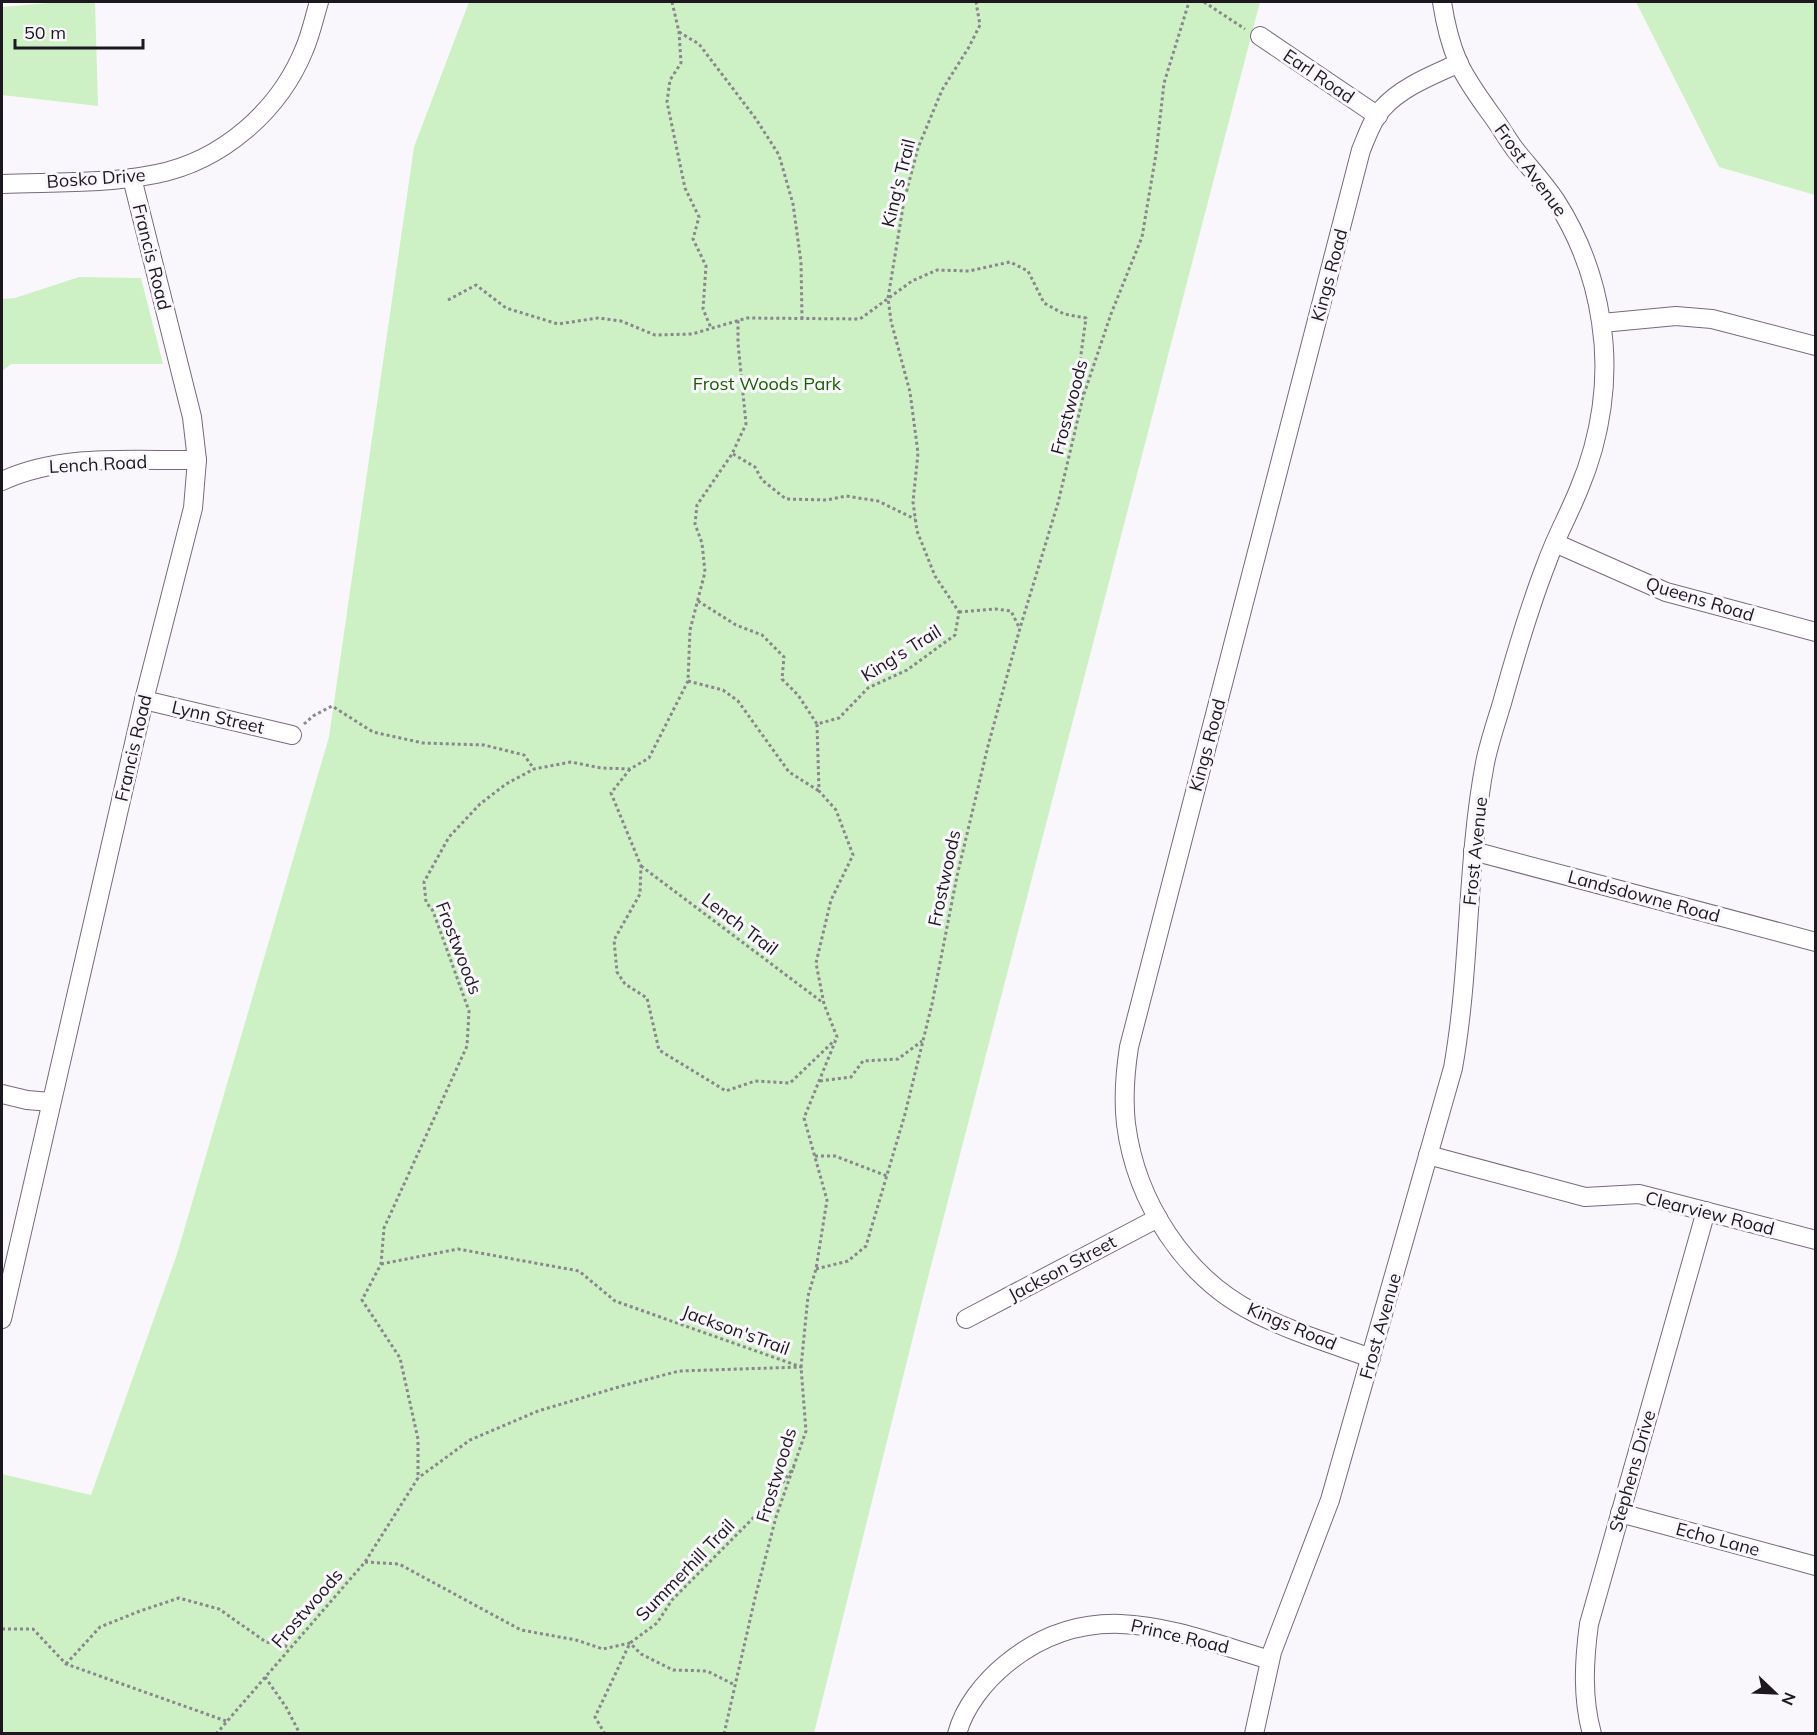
<svg xmlns="http://www.w3.org/2000/svg" width="1817" height="1735" font-family="Mulish,sans-serif">
<style>
.green{fill:#cdf1c4}
.lines{fill:none;stroke-linecap:round;stroke-linejoin:round}
.minor-casing{stroke:#78687f;stroke-width:20}
.path{stroke:#8a868d;stroke-width:3;stroke-dasharray:3 3;stroke-linecap:butt}
.minor{stroke:#fff;stroke-width:18}
.labels{text-anchor:middle;dominant-baseline:central;stroke-width:6;stroke-linejoin:round;paint-order:stroke}
.street-label{font-size:18px;fill:#1d1720;stroke:#faf7fc}
.park-label{font-size:18px;fill:#185f00;stroke:#faf7fc}
</style>
<rect width="100%" height="100%" fill="#faf7fc"/>
<g class="green">
<path d="M 60,2 L 95,2 L 98,106 L 2,95 L 2,7 Z"/>
<path d="M 469,2 L 1260,2 L 925,1289 L 814,1733 L 2,1734 L 2,1474 L 91,1495 L 177,1254 L 329,737 L 414,147 Z"/>
<path d="M 1636,2 L 1815,2 L 1815,195 L 1719,167 Z"/>
<path d="M 79,277 L 141,278 L 163,364 L 11,364 L 2,371 L 2,299 L 15,298 Z"/>
</g>
<g class="lines">
<defs>
<g id="minor">
<path d="M 1260,36 L 1378,116"/>
<path d="M 2,184 C 53,182 106,184 156,174 C 222,161 279,111 304,50 C 311,34 314,18 319,2"/>
<path d="M 1602,323 L 1676,316 L 1712,319 L 1816,346"/>
<path d="M 2,481 C 63,453 132,461 197,460"/>
<path d="M 1555,543 L 1666,592 L 1816,632"/>
<path d="M 144,700 L 292,735"/>
<path d="M 1473,851 L 1816,942"/>
<path d="M 2,1094 L 27,1100 L 51,1102"/>
<path d="M 1428,1155 L 1585,1197 L 1639,1194 L 1816,1240"/>
<path d="M 2,1319 L 144,700 L 193,508 L 197,460 L 192,417 L 132,178"/>
<path d="M 966,1319 L 1158,1218"/>
<path d="M 1371,1358 C 1332,1344 1292,1332 1255,1313 C 1185,1278 1136,1202 1126,1124 C 1123,1098 1125,1073 1129,1047 L 1361,150 C 1367,136 1372,120 1382,109 C 1401,87 1433,75 1459,63"/>
<path d="M 1620,1513 L 1816,1566"/>
<path d="M 957,1734 C 964,1707 985,1681 1006,1664 C 1092,1593 1176,1632 1270,1660"/>
<path d="M 1254,1734 L 1272,1652 L 1330,1500 L 1453,1068 C 1471,967 1466,864 1485,763 C 1489,743 1496,723 1502,703 C 1515,656 1529,608 1547,562 C 1556,537 1569,514 1579,489 C 1601,437 1610,378 1601,322 C 1595,280 1579,237 1556,201 C 1544,183 1530,168 1517,152 C 1510,143 1504,133 1498,124 C 1484,104 1468,84 1458,62 C 1450,43 1445,22 1442,2"/>
<path d="M 1592,1734 C 1582,1698 1584,1661 1589,1624 L 1706,1211"/>
</g>
</defs>
<use href="#minor" class="minor-casing"/>
<g class="path">
<path d="M 672,2 L 679,32 L 681,63 L 670,80 L 667,102 L 685,188 L 699,217 L 693,239 L 706,266 L 703,309 L 711,328"/>
<path d="M 1204,2 L 1245,29"/>
<path d="M 679,32 L 699,44 L 756,119 L 779,155 L 793,204 L 801,262 L 802,318"/>
<path d="M 448,300 L 476,285 L 506,308 L 558,324 L 598,318 L 621,321 L 655,335 L 692,334 L 747,318 L 860,319 L 912,281 L 937,270 L 969,271 L 1010,262 L 1028,271 L 1044,303 L 1064,314 L 1086,318 L 1078,376 L 1082,395"/>
<path d="M 733,454 L 755,467 L 762,480 L 786,499 L 827,500 L 846,496 L 878,501 L 915,519"/>
<path d="M 698,601 L 736,625 L 762,635 L 784,657 L 782,679 L 798,695 L 817,724"/>
<path d="M 959,612 L 995,609 L 1011,611 L 1019,627"/>
<path d="M 688,681 L 723,690 L 738,701 L 789,772 L 819,791"/>
<path d="M 304,724 L 313,716 L 332,706 L 373,732 L 423,743 L 484,745 L 524,755 L 534,769"/>
<path d="M 630,769 L 611,793 L 641,866 L 640,894 L 614,940 L 617,972 L 625,984 L 647,998 L 659,1050 L 726,1091 L 755,1081 L 790,1083 L 835,1040"/>
<path d="M 641,866 L 822,1002"/>
<path d="M 820,1081 L 851,1077 L 863,1061 L 898,1059 L 922,1041"/>
<path d="M 815,1156 L 835,1156 L 887,1176"/>
<path d="M 381,1264 L 458,1249 L 579,1271 L 615,1301 L 801,1367 L 679,1371 L 622,1386 L 538,1411 L 470,1440 L 418,1478"/>
<path d="M 816,1269 L 848,1261 L 866,1246 L 905,1114 L 932,1004 L 957,876 L 988,746 L 1020,628 L 1058,503 L 1083,397 L 1111,314 L 1142,237 L 1156,154 L 1164,83 L 1189,2"/>
<path d="M 365,1562 L 399,1564 L 521,1630 L 576,1640 L 603,1649 L 630,1643 L 641,1654 L 673,1670 L 707,1671 L 735,1685"/>
<path d="M 2,1629 L 33,1629 L 66,1664 L 226,1721"/>
<path d="M 66,1664 L 100,1627 L 140,1611 L 179,1598 L 219,1609 L 266,1642 L 290,1647"/>
<path d="M 265,1677 L 286,1707 L 300,1734"/>
<path d="M 216,1734 L 365,1562 L 418,1478 L 418,1439 L 400,1358 L 362,1300 L 381,1264 L 384,1228 L 467,1046 L 469,1011 L 433,911 L 426,902 L 424,882 L 449,837 L 480,804 L 506,784 L 534,769 L 571,762 L 601,768 L 630,769 L 649,758 L 688,681 L 690,630 L 705,572 L 702,543 L 695,524 L 697,505 L 732,454 L 746,424 L 738,343 L 738,320"/>
<path d="M 605,1734 L 595,1717 L 630,1643 L 657,1623 L 672,1600 L 768,1503 L 794,1467"/>
<path d="M 724,1734 L 755,1598 L 776,1517 L 806,1431 L 801,1367 L 808,1296 L 816,1269 L 827,1200 L 804,1118 L 837,1037 L 824,1004 L 816,963 L 831,900 L 853,855 L 836,810 L 819,791 L 817,724 L 839,718 L 868,688 L 907,670 L 955,635 L 959,612 L 935,576 L 917,531 L 913,502 L 918,453 L 910,392 L 891,321 L 888,298 L 904,201 L 918,148 L 942,90 L 969,47 L 980,25 L 976,2"/>
</g>
<use href="#minor" class="minor"/>
</g>
<g class="labels">
<g class="street-label">
<text transform="translate(1319 76) rotate(34)">Earl Road</text>
<text transform="translate(1531 170) rotate(54)">Frost Avenue</text>
<text transform="translate(96 178) rotate(-4)">Bosko Drive</text>
<text transform="translate(898 183) rotate(-76)">King's Trail</text>
<text transform="translate(152 257) rotate(76)">Francis Road</text>
<text transform="translate(1329 275) rotate(-75)">Kings Road</text>
<text transform="translate(1069 407) rotate(-75)">Frostwoods</text>
<text transform="translate(98 464) rotate(-3)">Lench Road</text>
<text transform="translate(1700 599) rotate(17)">Queens Road</text>
<text transform="translate(901 653) rotate(-32)">King's Trail</text>
<text transform="translate(218 717) rotate(13)">Lynn Street</text>
<text transform="translate(1207 745) rotate(-75)">Kings Road</text>
<text transform="translate(133 748) rotate(-77)">Francis Road</text>
<text transform="translate(1475 851) rotate(-84)">Frost Avenue</text>
<text transform="translate(944 878) rotate(-78)">Frostwoods</text>
<text transform="translate(1644 896) rotate(15)">Landsdowne Road</text>
<text transform="translate(740 924) rotate(37)">Lench Trail</text>
<text transform="translate(459 948) rotate(69)">Frostwoods</text>
<text transform="translate(1710 1213) rotate(14)">Clearview Road</text>
<text transform="translate(1062 1268) rotate(-28)">Jackson Street</text>
<text transform="translate(1292 1326) rotate(23)">Kings Road</text>
<text transform="translate(1380 1326) rotate(-74)">Frost Avenue</text>
<text transform="translate(736 1330) rotate(20)">Jackson'sTrail</text>
<text transform="translate(1632 1471) rotate(-74)">Stephens Drive</text>
<text transform="translate(776 1475) rotate(-73)">Frostwoods</text>
<text transform="translate(1718 1539) rotate(15)">Echo Lane</text>
<text transform="translate(685 1570) rotate(-46)">Summerhill Trail</text>
<text transform="translate(307 1608) rotate(-49)">Frostwoods</text>
<text transform="translate(1180 1636) rotate(13)">Prince Road</text>
</g>
<g class="park-label">
<text x="767" y="383">Frost Woods Park</text>
</g>
</g>
<rect width="1817" height="1735" fill="none" stroke="#1d1720" stroke-width="6"/>
<g transform="translate(1775 1693) rotate(113)" stroke="#faf7fc" stroke-width="4.5" paint-order="stroke">
<path d="M0-4.5L10 22L0 15L-10 22Z" fill="#1d1720"/>
<text y="-9" font-size="16" font-weight="bold" text-anchor="middle" fill="#1d1720">N</text>
</g>
<path d="M15 39v9h128v-9" fill="none" stroke="#1d1720" stroke-width="3"/>
<text x="24" y="39" font-size="18" fill="#1d1720" stroke="#faf7fc" stroke-width="4.5" paint-order="stroke">50 m</text>
</svg>
